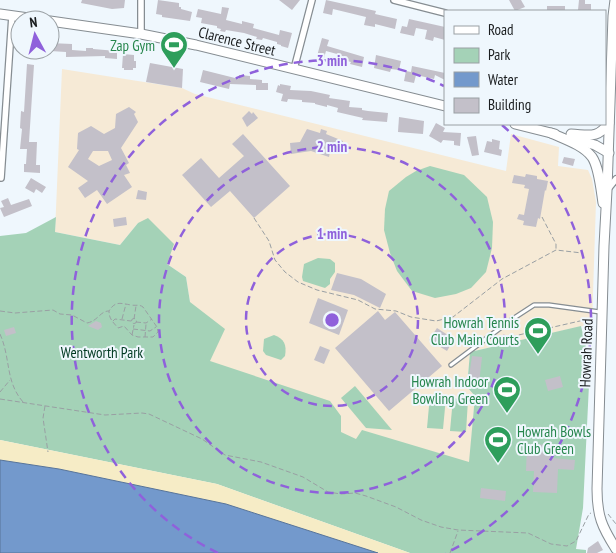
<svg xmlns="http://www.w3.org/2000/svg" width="616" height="553" font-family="'PT Sans Narrow',sans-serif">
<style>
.education{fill:#f6ead6}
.green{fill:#a4d2b7}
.sand{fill:#f6ecc6}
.water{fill:#7399cc;stroke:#587498}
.building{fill:#c3c0c9;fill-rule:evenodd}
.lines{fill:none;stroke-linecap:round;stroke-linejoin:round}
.lane-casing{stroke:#868d92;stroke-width:5.5}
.street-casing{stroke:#868d92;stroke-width:8}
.secondary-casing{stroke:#868d92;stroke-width:11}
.path{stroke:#999fa3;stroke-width:1;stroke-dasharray:5 2.5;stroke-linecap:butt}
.lane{stroke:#fff;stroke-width:3}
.street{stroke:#fff;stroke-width:5.5}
.secondary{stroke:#fff;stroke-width:9}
.ring{fill:none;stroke:#8f61db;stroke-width:2.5;stroke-dasharray:9 6}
.labels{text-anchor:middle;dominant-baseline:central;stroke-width:4;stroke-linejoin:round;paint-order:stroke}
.street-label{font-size:15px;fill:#1a1d1f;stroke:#eff7fd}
.leisure-label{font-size:15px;fill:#27864d;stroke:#eff7fd;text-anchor:end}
.park-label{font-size:15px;fill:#003a22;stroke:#eff7fd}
.centre{fill:#8f61db;stroke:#eff7fd;stroke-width:2.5}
.ring-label{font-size:15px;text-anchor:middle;font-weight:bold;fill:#8f61db;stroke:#eff7fd;stroke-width:4;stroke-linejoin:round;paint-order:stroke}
</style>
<rect width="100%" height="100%" fill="#eff7fd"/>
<path class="education" d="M 62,69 L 182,88 L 195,94 L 506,171 L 511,134 L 559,147 L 558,166 L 588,170 L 592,179 L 596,202 L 592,324 L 470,352 L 467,387 L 475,396 L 469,469 L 181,424 L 190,302 L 186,277 L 167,264 L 138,223 L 120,245 L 55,232 Z"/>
<g class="green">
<path d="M 430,166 L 464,175 L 487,197 L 493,222 L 492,248 L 486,272 L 471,288 L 456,294 L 435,298 L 412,291 L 397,271 L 390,253 L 384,230 L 385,209 L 389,191 L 406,177 L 416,171 Z"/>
<path d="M 56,217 L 55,232 L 120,245 L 138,223 L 148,218 L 174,244 L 167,264 L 186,277 L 190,302 L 225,329 L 210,361 L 330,401 L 341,416 L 341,432 L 356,439 L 362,430 L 469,462 L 475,396 L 467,387 L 470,352 L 581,326 L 590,364 L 583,508 L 576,549 L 586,550 L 586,553 L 410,553 L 217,484 L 0,440 L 0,236 L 26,233 Z"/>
<path d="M 318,258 L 330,259 L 335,263 L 335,272 L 330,279 L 330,284 L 325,288 L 303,281 L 302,277 L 304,264 Z"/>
<path d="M 274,335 C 284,339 287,344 285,356 L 281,360 L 266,355 L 263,351 L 264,339 Z"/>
<path d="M 355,386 L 392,430 L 366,428 L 341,398 Z"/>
<path d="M 430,395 L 446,397 L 443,429 L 427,428 Z"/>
<path d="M 453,398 L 468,400 L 466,432 L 450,431 Z"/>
</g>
<path class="sand" d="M 0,440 L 217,484 L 410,553 L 378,553 L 226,504 L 59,469 L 0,460 Z"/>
<path class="water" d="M 0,460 L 59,469 L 226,504 L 378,553 L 0,553 Z"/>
<g class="building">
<path d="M 82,0 L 125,0 L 124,8 L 112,9 L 81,3 Z"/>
<path d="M 158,0 L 179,3 L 179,7 L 181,7 L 181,9 L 192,12 L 190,21 L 162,17 L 162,15 L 156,14 Z"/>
<path d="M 279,0 L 300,0 L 292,10 Z"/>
<path d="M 326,0 L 376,11 L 375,14 L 397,19 L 395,29 L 375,24 L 375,27 L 364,25 L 366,17 L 333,9 L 332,15 L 323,13 Z"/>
<path d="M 509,0 L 521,0 L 525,7 L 515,11 Z"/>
<path d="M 579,0 L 585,0 L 585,4 L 591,4 L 591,10 L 578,10 Z"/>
<rect x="547" y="6" width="18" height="5"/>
<path d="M 222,7 L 229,8 L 226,20 L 242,24 L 242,21 L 254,24 L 253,28 L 279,35 L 280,30 L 292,33 L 288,48 L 281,46 L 281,45 L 277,44 L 277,42 L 263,38 L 262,40 L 256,39 L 257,37 L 244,33 L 226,30 L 225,32 L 220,31 L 221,29 L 217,28 L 217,26 L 201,23 L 202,18 L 196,17 L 198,9 L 221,14 Z"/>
<path d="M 409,19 L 445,27 L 445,40 L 434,37 L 433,41 L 425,39 L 427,30 L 416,28 L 414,36 L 400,33 L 402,26 L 407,27 Z"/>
<path d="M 322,38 L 329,40 L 327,46 L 364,57 L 362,67 L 350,64 L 351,62 L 336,58 L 337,54 L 326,51 L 324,58 L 317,56 Z"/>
<path d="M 50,43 L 72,44 L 72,50 L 86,51 L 86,48 L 93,48 L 93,49 L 117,51 L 117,59 L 105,58 L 105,56 L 66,57 L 66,52 L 50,51 Z"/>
<path d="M 123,54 L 134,55 L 134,61 L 136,61 L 136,68 L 133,68 L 133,70 L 124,70 L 124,68 L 122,68 Z"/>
<path d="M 376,55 L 401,61 L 399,70 L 391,69 L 390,72 L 374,68 Z"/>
<path d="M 150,63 L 183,69 L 182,88 L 146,82 Z"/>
<path d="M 27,64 L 34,65 L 29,142 L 37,142 L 36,165 L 40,165 L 40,173 L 24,172 L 24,164 L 26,164 L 27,149 L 20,149 L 22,129 L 20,128 L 21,111 L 24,112 Z"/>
<path d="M 412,66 L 445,73 L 445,80 L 435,75 L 434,79 L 416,75 L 414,83 L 404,81 L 406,71 L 411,72 Z"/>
<path d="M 203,70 L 239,79 L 239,75 L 250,76 L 250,79 L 262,80 L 262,83 L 268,83 L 268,90 L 256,90 L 256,85 L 230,84 L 229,89 L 200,82 Z"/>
<path d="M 280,84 L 291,86 L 290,90 L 311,91 L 330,95 L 329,98 L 350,101 L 349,107 L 362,108 L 362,110 L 368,111 L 388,113 L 387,122 L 362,120 L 363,118 L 337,112 L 338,108 L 327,105 L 327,107 L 315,104 L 315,103 L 302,102 L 302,100 L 288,99 L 287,102 L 281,101 L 283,94 L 276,92 L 278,85 L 280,86 Z"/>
<path d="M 129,107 L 136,112 L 134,114 L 138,122 L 121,148 L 129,163 L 126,165 L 130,173 L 124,175 L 132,187 L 107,204 L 97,190 L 85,198 L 78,188 L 88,181 L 68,167 L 79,150 L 77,149 L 78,133 L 91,126 L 104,134 L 115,128 L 116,114 ZM 93,151 L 108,151 L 112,160 L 99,166 L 88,159 Z"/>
<path d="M 249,111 L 252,114 L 253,112 L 258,118 L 247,127 L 242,118 Z"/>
<path d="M 399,117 L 424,121 L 423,134 L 398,132 Z"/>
<path d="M 436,123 L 445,128 L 443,132 L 461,133 L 460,146 L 454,145 L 454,141 L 443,140 L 441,143 L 429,136 Z"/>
<path d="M 307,129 L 320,133 L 321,129 L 327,131 L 326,134 L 343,141 L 341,149 L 331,146 L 329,157 L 311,151 L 291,154 L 290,143 L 300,142 Z"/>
<path d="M 243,134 L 290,186 L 254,218 L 230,191 L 211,207 L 182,175 L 201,158 L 219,178 L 244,156 L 232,144 Z"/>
<path d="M 476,136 L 479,155 L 472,156 L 467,137 Z"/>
<path d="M 492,139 L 500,141 L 499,149 L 502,150 L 501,156 L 484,152 L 487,141 L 492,142 Z"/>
<path d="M 564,157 L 575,159 L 573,166 L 562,163 Z"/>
<path d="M 526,174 L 537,176 L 537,179 L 548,181 L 546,191 L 545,190 L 540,219 L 538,218 L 536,227 L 523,225 L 524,221 L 517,219 L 519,214 L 524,215 L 529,189 L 524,188 L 525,185 L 512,183 L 514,175 L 525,177 Z"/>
<path d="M 31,178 L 46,187 L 42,193 L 36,189 L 34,193 L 25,188 Z"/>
<path d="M 138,190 L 147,192 L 146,200 L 136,199 Z"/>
<path d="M 8,198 L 11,205 L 29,199 L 32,206 L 4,217 L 0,208 L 4,207 L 1,201 Z"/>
<path d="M 126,217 L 127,225 L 114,227 L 113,219 Z"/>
<path d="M 337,273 L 361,279 L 386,294 L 380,308 L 354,295 L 331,290 Z"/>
<path d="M 318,298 L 348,310 L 339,335 L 309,323 Z"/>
<path d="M 378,311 L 385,320 L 395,312 L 442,366 L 389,411 L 335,348 Z"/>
<path d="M 96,321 L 101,323 L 102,327 L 98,330 L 88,326 Z"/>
<path d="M 14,327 L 16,333 L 6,336 L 4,330 Z"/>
<path d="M 437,328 L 454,339 L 447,351 L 429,340 Z"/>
<path d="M 320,346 L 330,350 L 324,364 L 314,360 Z"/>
<path d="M 472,356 L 482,357 L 479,384 L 468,383 Z"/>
<path d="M 560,376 L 563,387 L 548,391 L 545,380 Z"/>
<path d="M 527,444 L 553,445 L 552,458 L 575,460 L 574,470 L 558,469 L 557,493 L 533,492 L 534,471 L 526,471 Z"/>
<path d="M 481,488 L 506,491 L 505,501 L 480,498 Z"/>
<path d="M 598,541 L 603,550 L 597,553 L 587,553 L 588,548 Z"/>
</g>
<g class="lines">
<defs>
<path id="lane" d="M 451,365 L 511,320 L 534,305 L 549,305 L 600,312"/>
<g id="street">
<path d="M 141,0 L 141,34"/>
<path d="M 394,0 L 445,13"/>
<path d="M 294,69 L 312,0"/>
<path d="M 1,178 L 12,16"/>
<path d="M 608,189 L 616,179"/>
</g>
<g id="secondary">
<path d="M 615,0 L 613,16 L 607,190 L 604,246 L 597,489 C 597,516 602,527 616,549"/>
<path d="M 0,14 L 43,20"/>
<path d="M 50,21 L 141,34 L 196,45 L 445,106"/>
<path d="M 515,124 L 555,134"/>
<path d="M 551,133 C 564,139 583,145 592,157 C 599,167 601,190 603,203"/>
<path d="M 571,134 C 590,135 597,139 609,123"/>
<path d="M 570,138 L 595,145 L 609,153"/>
</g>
</defs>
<use href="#lane" class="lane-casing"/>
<use href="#street" class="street-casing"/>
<use href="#secondary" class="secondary-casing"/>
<g class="path">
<path d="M 542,217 L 556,244 L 556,250"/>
<path d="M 254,218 L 269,241 L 275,260 L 285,272 L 298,282 L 317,290 L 358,300 L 375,309 L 396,311 L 411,317 L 436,321 L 453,317 L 502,279 L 556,250 L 582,253"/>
<path d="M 0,311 L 15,313 L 53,310 L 60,314 L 72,315 L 87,323 C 98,321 100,311 109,311 C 115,301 120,303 131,305 C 136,306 139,304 143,307 L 157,327 L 158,332 L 153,337 L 138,337 L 132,335 L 124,326 L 118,328 C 113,322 109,319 109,311"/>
<circle cx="134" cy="321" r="2.5"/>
<path d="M 122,319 L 126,304"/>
<path d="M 134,319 L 136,306"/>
<path d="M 113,321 L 115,319 L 131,321"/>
<path d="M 136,322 L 146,323 L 152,319"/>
<path d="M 133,329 L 150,331 L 156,327"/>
<path d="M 0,334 C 11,359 5,381 23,402"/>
<path d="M 132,335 L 134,325"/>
<path d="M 498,336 L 501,339 L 593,318"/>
<path d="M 145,337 L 146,324"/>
<path d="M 0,392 L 10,380"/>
<path d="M 0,399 L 105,415 L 142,413 L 149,414 L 202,439 L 225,455 L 261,462 L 303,477 L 328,492 L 341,494 L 355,493 L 366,496 L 396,507 L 421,520 L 441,527 L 458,530 L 528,533 L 551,544 L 567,546 L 576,541 L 589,514 L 591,513"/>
<path d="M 45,406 L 43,418 L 48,452"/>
<path d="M 608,514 L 616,524"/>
<path d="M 450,553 L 458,531"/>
</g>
<use href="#lane" class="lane"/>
<use href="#street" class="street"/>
<use href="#secondary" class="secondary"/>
</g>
<g class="ring">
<circle cx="332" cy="320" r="86"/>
<circle cx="332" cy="320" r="173"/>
<path d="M218 553A259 259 0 0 1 444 86M502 125A259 259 0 0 1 446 553"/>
</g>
<defs>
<symbol id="stadium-pin" viewBox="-11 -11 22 30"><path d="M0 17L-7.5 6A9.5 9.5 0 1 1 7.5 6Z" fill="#2e9e5b" stroke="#eff7fd"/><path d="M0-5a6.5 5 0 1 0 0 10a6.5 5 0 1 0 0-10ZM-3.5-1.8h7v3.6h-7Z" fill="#fff"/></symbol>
</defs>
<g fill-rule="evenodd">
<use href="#stadium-pin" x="158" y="29" width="32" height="43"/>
<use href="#stadium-pin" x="522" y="315" width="32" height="43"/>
<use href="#stadium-pin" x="491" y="374" width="32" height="43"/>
<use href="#stadium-pin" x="482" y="424" width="32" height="43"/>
</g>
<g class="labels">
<g class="street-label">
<text transform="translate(237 41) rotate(14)">Clarence Street</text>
<text transform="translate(586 353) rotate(-88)">Howrah Road</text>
</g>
<g class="leisure-label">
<text x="155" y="45">Zap Gym</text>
<text x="519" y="322">Howrah Tennis<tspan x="519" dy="17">Club Main Courts</tspan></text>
<text x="488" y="381">Howrah Indoor<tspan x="488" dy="17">Bowling Green</tspan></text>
<text x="517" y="431" text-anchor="start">Howrah Bowls<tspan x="517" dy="17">Club Green</tspan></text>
</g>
<g class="park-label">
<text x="102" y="352">Wentworth Park</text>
</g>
</g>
<circle cx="332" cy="320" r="8" class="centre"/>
<g class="ring-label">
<text x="332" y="66">3 min</text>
<text x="332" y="152">2 min</text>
<text x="332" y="239">1 min</text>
</g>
<rect x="444" y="10" width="162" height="115" fill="#eff7fd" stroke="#9aa0a4"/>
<rect x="454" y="26" width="25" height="8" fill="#ffffff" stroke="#9aa0a4"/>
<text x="488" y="35" font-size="15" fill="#1a1d1f">Road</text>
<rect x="454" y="48" width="25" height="15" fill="#a4d2b7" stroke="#9aa0a4"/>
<text x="488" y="60" font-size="15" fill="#1a1d1f">Park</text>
<rect x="454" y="72" width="25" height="15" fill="#7399cc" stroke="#9aa0a4"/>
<text x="488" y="85" font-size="15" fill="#1a1d1f">Water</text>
<rect x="454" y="98" width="25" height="15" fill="#c3c0c9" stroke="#9aa0a4"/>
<text x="488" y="110" font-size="15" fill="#1a1d1f">Building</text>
<g transform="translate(35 35) rotate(353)"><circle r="24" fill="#eff7fd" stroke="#9aa0a4"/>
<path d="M0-4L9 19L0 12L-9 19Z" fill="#8f61db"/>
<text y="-8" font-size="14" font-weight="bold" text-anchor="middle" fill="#1a1d1f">N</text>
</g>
</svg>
